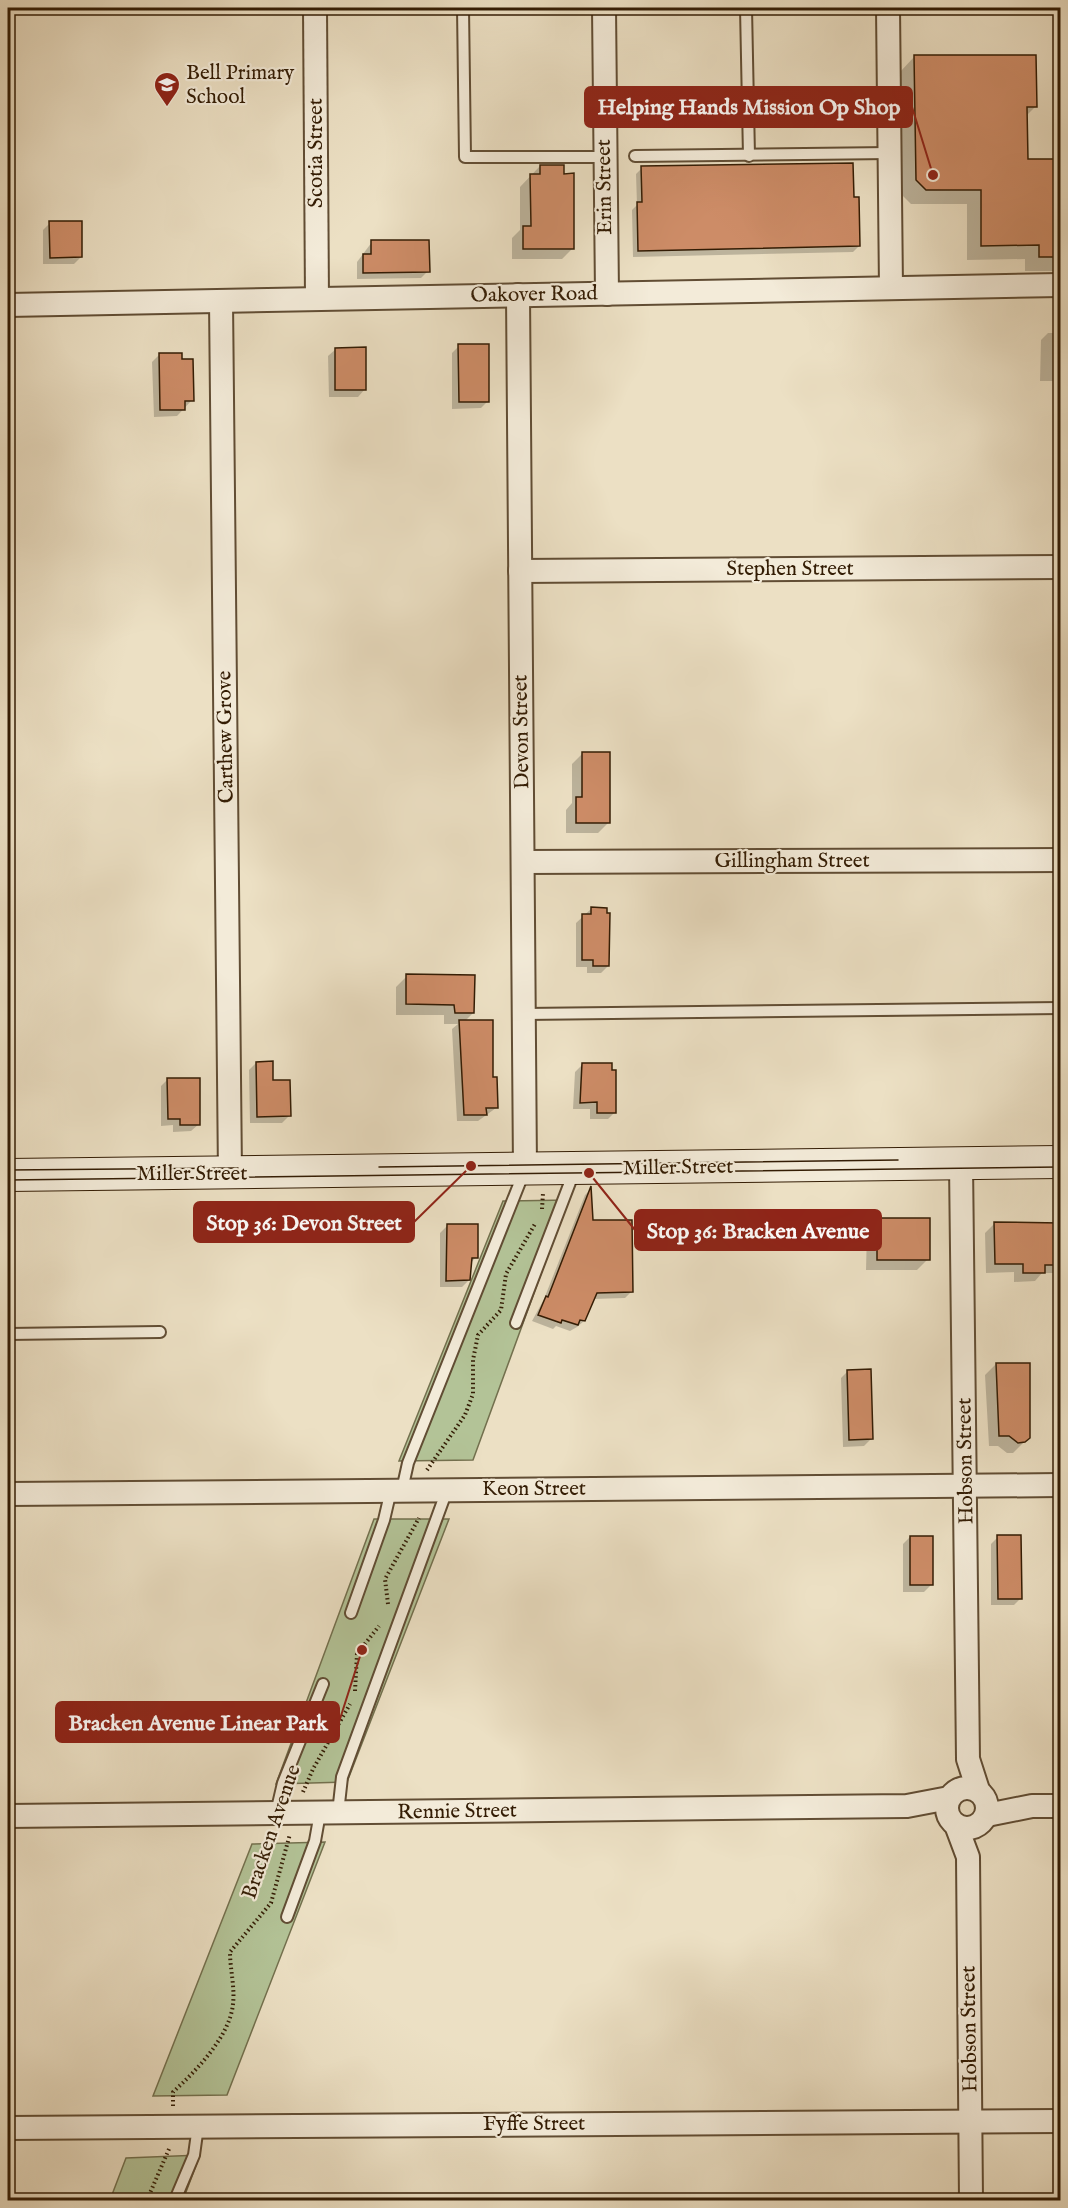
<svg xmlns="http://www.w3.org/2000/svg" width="1068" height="2208" font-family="'IM FELL English',serif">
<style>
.green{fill:#b3c397;stroke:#73704e;stroke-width:1.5}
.shadow{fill:#0003}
.building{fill:#cd8c67;stroke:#331c04;stroke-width:1.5}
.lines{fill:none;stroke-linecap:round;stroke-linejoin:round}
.lane-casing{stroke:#614d34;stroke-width:14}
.street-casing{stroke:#614d34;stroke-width:26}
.secondary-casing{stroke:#331c04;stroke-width:34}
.path{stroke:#331c04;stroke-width:4;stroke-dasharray:1.5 3;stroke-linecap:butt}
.lane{stroke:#f3ebd9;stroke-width:10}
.street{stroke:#f3ebd9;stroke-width:22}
.secondary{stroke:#f3ebd9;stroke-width:32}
.tram{stroke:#331c04;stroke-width:1.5}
.labels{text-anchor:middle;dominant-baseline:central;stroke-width:4.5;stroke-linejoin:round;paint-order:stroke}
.poi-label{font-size:21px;fill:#331c04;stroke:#f3ebd9;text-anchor:start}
.street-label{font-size:21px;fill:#331c04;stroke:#f3ebd9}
.leader{fill:none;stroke:#8f2418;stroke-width:2}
.callout-dot{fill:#8f2418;stroke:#f3ebd9;stroke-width:2}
.callout{fill:#8f2418;stroke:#8f2418;stroke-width:2}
.callout-label{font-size:22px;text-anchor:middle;font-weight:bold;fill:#fff}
</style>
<rect width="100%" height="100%" fill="#ece0c4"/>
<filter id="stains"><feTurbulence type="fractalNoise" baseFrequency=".00333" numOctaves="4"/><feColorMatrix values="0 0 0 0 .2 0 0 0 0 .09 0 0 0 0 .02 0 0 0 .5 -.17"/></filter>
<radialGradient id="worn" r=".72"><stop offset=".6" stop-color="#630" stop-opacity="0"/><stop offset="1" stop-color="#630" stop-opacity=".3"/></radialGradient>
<g class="green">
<path d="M 568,1200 L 473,1460 L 399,1461 L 503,1201 Z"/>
<path d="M 374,1519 L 449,1519 L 347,1782 L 276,1784 Z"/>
<path d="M 325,1842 L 227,2095 L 153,2096 L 252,1844 Z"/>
<path d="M 200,2155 L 183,2200 L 110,2200 L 126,2158 Z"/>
</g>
<g class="shadow">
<path d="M 914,57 L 1035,107 L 1026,116 L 1026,161 L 1060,161 L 1060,271 L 1025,271 L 1025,259 L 967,260 L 967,204 L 911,204 L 902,195 L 900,72 Z"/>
<path d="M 540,166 L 573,248 L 562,259 L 512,259 L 512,238 L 520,230 L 520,187 Z"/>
<path d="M 642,168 L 853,199 L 859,246 L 853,252 L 633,257 L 632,210 L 637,205 L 636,174 Z"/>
<path d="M 50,223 L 81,257 L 74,264 L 43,264 L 43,230 Z"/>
<path d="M 372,242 L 428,271 L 421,278 L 357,279 L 357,262 Z"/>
<path d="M 1048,333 L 1060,333 L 1060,381 L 1040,381 L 1041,340 Z"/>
<path d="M 459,346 L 488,401 L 481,408 L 452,409 L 452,353 Z"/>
<path d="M 336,349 L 365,389 L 358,397 L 329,397 L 328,356 Z"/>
<path d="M 159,355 L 192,400 L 177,416 L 154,417 L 152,362 Z"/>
<path d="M 583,753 L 609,822 L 598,833 L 566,833 L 566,810 L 572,803 L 572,764 Z"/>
<path d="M 591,909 L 608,966 L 601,973 L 587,973 L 587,967 L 576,967 L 576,923 Z"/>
<path d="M 407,976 L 473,1013 L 464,1022 L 492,1079 L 496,1108 L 478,1121 L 457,1121 L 452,1029 L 458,1024 L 444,1024 L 444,1015 L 396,1015 L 396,987 Z"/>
<path d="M 256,1063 L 272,1082 L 289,1116 L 282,1123 L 250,1123 L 249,1070 Z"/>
<path d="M 582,1065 L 615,1112 L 608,1119 L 590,1119 L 590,1109 L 573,1109 L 575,1072 Z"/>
<path d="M 168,1079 L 199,1124 L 191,1131 L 173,1132 L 173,1125 L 161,1126 L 161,1086 Z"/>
<path d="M 590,1190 L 591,1222 L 632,1291 L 625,1298 L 593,1299 L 584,1321 L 577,1327 L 570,1331 L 556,1326 L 553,1329 L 532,1321 L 544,1299 L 585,1195 Z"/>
<path d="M 877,1219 L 928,1259 L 917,1270 L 866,1270 L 867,1230 Z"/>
<path d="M 994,1224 L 1060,1224 L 1060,1273 L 1042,1273 L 1035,1281 L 1014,1282 L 1014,1272 L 986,1273 L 985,1233 Z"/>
<path d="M 447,1226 L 476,1257 L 470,1264 L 469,1280 L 462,1287 L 440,1287 L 440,1233 Z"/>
<path d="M 996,1364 L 1029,1437 L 1013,1453 L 1007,1453 L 998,1446 L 989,1446 L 985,1375 Z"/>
<path d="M 848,1371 L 871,1439 L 864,1446 L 843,1447 L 841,1378 Z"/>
<path d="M 910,1537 L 931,1585 L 924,1592 L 903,1592 L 903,1544 Z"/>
<path d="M 998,1537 L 1021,1598 L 1014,1605 L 991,1605 L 991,1544 Z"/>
</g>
<g class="building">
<path d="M 914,55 L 1036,55 L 1037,107 L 1027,107 L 1028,159 L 1060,159 L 1060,257 L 1039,257 L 1039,245 L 981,246 L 981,190 L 926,190 L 916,180 Z"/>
<path d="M 853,163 L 854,197 L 859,197 L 860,246 L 638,251 L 637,202 L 642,202 L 641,166 Z"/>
<path d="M 540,165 L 564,165 L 564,174 L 574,173 L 574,249 L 523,249 L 523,226 L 531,226 L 530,174 L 540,174 Z"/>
<path d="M 49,221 L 82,221 L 82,257 L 50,258 Z"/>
<path d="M 371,240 L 429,240 L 430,272 L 363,273 L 363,254 L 371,254 Z"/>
<path d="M 458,344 L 489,344 L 489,402 L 459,402 Z"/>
<path d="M 366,347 L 366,390 L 335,390 L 335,348 Z"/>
<path d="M 159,353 L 182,353 L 182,359 L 193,359 L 194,401 L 185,401 L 185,410 L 160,410 Z"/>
<path d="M 582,752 L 610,752 L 610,823 L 576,823 L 576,797 L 582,797 Z"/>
<path d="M 591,907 L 607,908 L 607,913 L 610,913 L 609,966 L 593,966 L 593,960 L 582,960 L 582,914 L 591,914 Z"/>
<path d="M 406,974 L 475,975 L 474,1013 L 455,1013 L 454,1005 L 406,1004 Z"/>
<path d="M 459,1020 L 493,1020 L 493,1077 L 497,1077 L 498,1108 L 486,1108 L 487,1115 L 464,1115 Z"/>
<path d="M 273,1061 L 273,1080 L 290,1080 L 291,1116 L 257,1117 L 256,1062 Z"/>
<path d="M 582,1063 L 612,1063 L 612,1070 L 616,1070 L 616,1113 L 597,1113 L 597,1102 L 580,1103 Z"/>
<path d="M 167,1078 L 200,1078 L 200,1125 L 180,1125 L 180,1119 L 168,1119 Z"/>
<path d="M 591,1186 L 593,1220 L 632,1220 L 633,1292 L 597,1293 L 585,1321 L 580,1320 L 578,1325 L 562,1320 L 561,1323 L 538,1315 L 546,1296 L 548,1297 Z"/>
<rect x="877" y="1218" width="53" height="42"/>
<path d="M 994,1222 L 1060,1223 L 1060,1265 L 1045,1265 L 1045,1273 L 1023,1273 L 1023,1264 L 995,1264 Z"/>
<path d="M 447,1224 L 478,1224 L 478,1258 L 472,1258 L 470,1280 L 446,1281 Z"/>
<path d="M 996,1363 L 1030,1363 L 1030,1438 L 1025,1442 L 1018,1443 L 1009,1436 L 999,1436 Z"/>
<path d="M 871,1369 L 873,1439 L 849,1440 L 847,1370 Z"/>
<path d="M 997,1535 L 1021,1535 L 1022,1599 L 998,1599 Z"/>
<rect x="910" y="1536" width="23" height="49"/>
</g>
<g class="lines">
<defs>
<g id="lane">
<path d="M 463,8 L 465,157 L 605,157"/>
<path d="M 746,8 L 749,156"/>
<path d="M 635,156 L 890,153"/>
<path d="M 525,1014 L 1060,1008"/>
<path d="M 516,1323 L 574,1172"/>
<path d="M 8,1334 L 160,1332"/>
<path d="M 402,1490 L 408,1463 L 524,1172"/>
<path d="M 351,1613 L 384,1520 L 391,1490"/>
<path d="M 276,1813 L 283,1783 L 323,1684"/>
<path d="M 338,1813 L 342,1777 L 447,1490"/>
<path d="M 287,1917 L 315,1841 L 320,1813"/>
<path d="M 175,2200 L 194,2155 L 198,2126"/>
</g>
<g id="street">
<path d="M 315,8 L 317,299"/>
<path d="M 604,8 L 607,294"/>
<path d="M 888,8 L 891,288"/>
<path d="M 518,295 L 525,1169"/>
<path d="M 221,301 L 230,1174"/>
<path d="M 8,305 L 1060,285"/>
<path d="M 520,571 L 1060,567"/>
<path d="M 524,862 L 1060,860"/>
<path d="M 961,1164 L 968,1759 L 978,1790"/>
<path d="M 8,1494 L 1060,1485"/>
<circle cx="967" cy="1808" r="20"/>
<path d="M 987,1815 L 1032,1806 L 1060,1806"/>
<path d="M 8,1816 L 907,1806 L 949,1798"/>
<path d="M 956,1825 L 968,1857 L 971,2200"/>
<path d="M 8,2128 L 1060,2121"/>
</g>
<path id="secondary" d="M 8,1175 L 1060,1162"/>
</defs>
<use href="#lane" class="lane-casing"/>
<use href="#street" class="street-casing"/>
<use href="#secondary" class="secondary-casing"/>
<g class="path">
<path d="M 542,1209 L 543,1193"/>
<path d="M 427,1470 L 465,1415 L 473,1394 L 473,1360 L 478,1335 L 501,1310 L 506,1274 L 535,1224"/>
<path d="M 388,1604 L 385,1579 L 419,1518"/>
<path d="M 355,1691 L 357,1654 L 379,1626"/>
<path d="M 303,1792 L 313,1769 L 350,1704"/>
<path d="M 173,2106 L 173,2092 C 196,2071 230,2036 233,2004 C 235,1987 230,1969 230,1952 L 271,1903 L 290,1834"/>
<path d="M 147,2200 L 169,2149"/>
</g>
<use href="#lane" class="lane"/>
<use href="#street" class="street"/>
<use href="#secondary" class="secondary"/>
<g class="tram">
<path d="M 379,1167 L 898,1160"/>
<path d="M 8,1170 L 238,1168"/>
<path d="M 8,1180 L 1060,1167"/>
</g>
</g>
<defs>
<symbol id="school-pin" viewBox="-11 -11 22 30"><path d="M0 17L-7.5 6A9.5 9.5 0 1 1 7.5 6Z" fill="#8f2418" stroke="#f3ebd9"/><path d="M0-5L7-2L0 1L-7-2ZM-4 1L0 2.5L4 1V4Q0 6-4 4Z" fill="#fff"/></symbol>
</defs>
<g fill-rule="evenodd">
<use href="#school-pin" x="152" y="70" width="30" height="40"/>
</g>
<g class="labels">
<g class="poi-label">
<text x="186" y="73">Bell Primary<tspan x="186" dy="24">School</tspan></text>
</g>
<g class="street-label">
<text transform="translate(316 153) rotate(-90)">Scotia Street</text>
<text transform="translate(605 187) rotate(-91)">Erin Street</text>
<text transform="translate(534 295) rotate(-1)">Oakover Road</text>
<text x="790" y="569">Stephen Street</text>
<text transform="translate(522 732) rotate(-91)">Devon Street</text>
<text transform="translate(226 737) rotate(-91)">Carthew Grove</text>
<text x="792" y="861">Gillingham Street</text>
<text transform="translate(678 1168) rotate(-1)">Miller Street</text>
<text x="192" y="1174">Miller Street</text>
<text transform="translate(966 1461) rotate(-91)">Hobson Street</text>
<text x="534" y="1489">Keon Street</text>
<text transform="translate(457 1812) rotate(-1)">Rennie Street</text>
<text transform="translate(272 1832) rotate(-71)">Bracken Avenue</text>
<text transform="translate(970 2029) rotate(-91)">Hobson Street</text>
<text x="534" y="2124">Fyffe Street</text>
</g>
</g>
<path class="leader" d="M933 175L912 107M471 1166L414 1222M589 1173L635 1230M362 1650L339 1722"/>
<g class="callout-dot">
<circle cx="933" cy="175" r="6"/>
<circle cx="471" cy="1166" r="6"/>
<circle cx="589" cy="1173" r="6"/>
<circle cx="362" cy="1650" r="6"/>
</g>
<g class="callout">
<rect x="585" y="87" width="327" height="40" rx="6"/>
<rect x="194" y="1202" width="220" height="40" rx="6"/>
<rect x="635" y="1210" width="246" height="40" rx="6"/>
<rect x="56" y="1702" width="283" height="40" rx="6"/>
</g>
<g class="callout-label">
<text x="749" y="114">Helping Hands Mission Op Shop</text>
<text x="304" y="1230">Stop 36: Devon Street</text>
<text x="758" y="1238">Stop 36: Bracken Avenue</text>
<text x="198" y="1730">Bracken Avenue Linear Park</text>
</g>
<rect width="1068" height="2208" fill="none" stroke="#ece0c4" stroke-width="30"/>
<rect x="9" y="9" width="1050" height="2190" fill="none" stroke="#331c04" stroke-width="3"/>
<rect x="15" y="15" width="1038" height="2178" fill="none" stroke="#331c04" stroke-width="1.5"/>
<rect width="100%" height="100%" filter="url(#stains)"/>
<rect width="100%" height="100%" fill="url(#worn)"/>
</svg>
